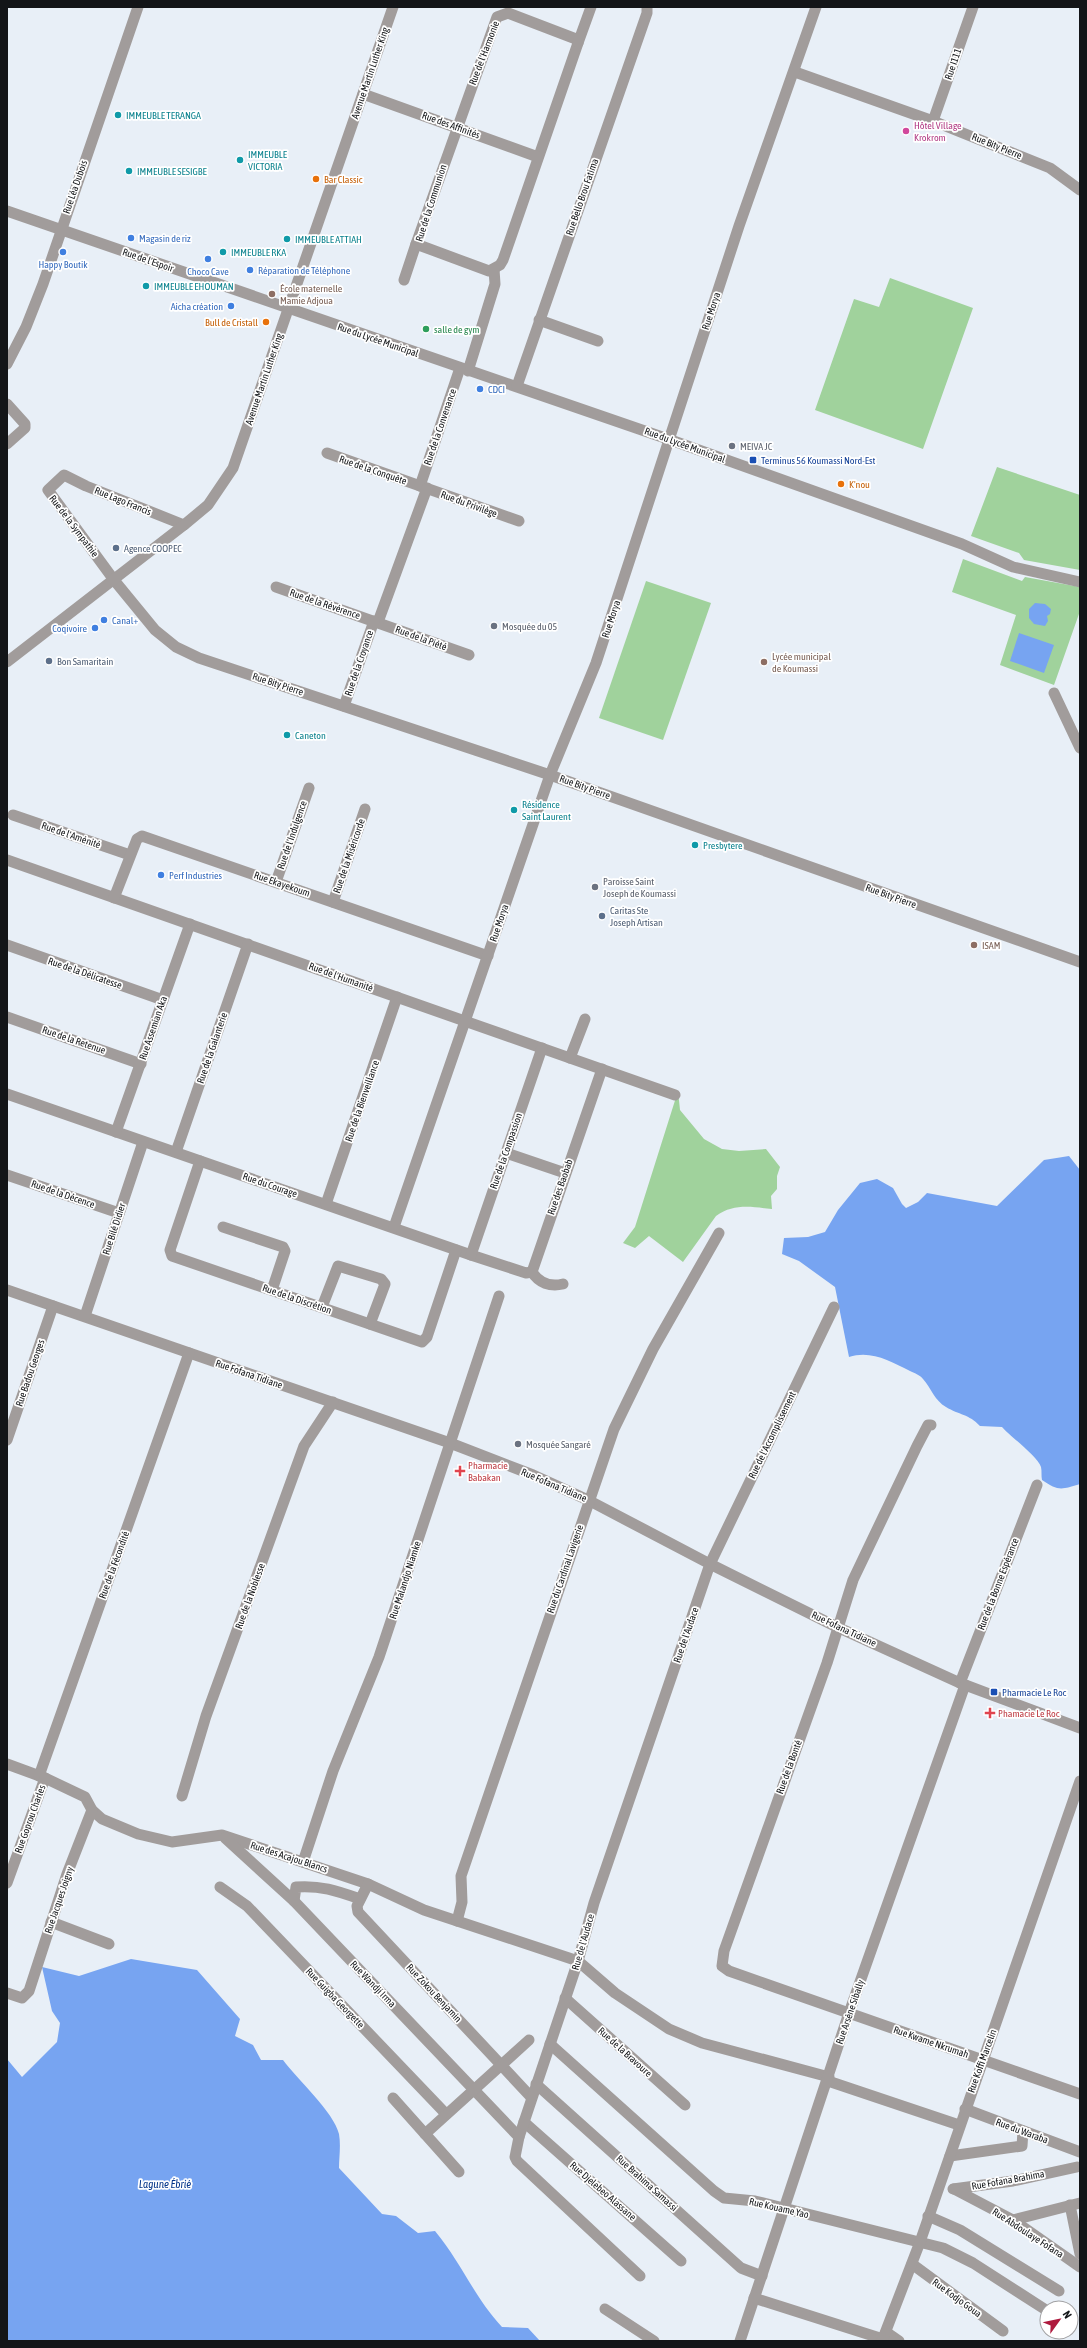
<svg xmlns="http://www.w3.org/2000/svg" width="1087" height="2348" font-family="'Asap Condensed',sans-serif">
<style>
.green{fill:#a0d29c}
.water{fill:#77a4f1}
.lines{fill:none;stroke-linecap:round;stroke-linejoin:round}
.minor{stroke:#a19c9b;stroke-width:11}
.tertiary{stroke:#a19c9b;stroke-width:11}
.culture-dot{fill:#0f9aa8;stroke:#fff;stroke-width:1.5}
.hotel-dot{fill:#d1479c;stroke:#fff;stroke-width:1.5}
.food-dot{fill:#e8710a;stroke:#fff;stroke-width:1.5}
.shop-dot{fill:#3f7fe0;stroke:#fff;stroke-width:1.5}
.education-dot{fill:#8d6e63;stroke:#fff;stroke-width:1.5}
.leisure-dot{fill:#2e9e5b;stroke:#fff;stroke-width:1.5}
.worship-dot{fill:#6b7280;stroke:#fff;stroke-width:1.5}
.transit-dot{fill:#1a4fb4;stroke:#fff;stroke-width:1.5}
.service-dot{fill:#5c6f8a;stroke:#fff;stroke-width:1.5}
.health-dot{fill:#e0444e;stroke:#fff;stroke-width:1.5}
.labels{text-anchor:middle;dominant-baseline:central;stroke-width:3.5;stroke-linejoin:round;paint-order:stroke}
.street-label{font-size:10px;fill:#131518;stroke:#fff}
.culture-label{font-size:10px;fill:#0d838f;stroke:#fff;text-anchor:start}
.hotel-label{font-size:10px;fill:#b23c85;stroke:#fff;text-anchor:start}
.food-label{font-size:10px;fill:#c56008;stroke:#fff;text-anchor:start}
.shop-label{font-size:10px;fill:#366cbe;stroke:#fff;text-anchor:start}
.education-label{font-size:10px;fill:#785e54;stroke:#fff;text-anchor:start}
.leisure-label{font-size:10px;fill:#27864d;stroke:#fff;text-anchor:start}
.worship-label{font-size:10px;fill:#5b616d;stroke:#fff;text-anchor:start}
.transit-label{font-size:10px;fill:#164399;stroke:#fff;text-anchor:start}
.service-label{font-size:10px;fill:#4e5e75;stroke:#fff;text-anchor:start}
.health-label{font-size:10px;fill:#be3a42;stroke:#fff;text-anchor:start}
.water-label{font-size:11px;font-style:italic;fill:#00338a;stroke:#fff}
</style>
<rect width="100%" height="100%" fill="#e8eff7"/>
<g class="green">
<path d="M 890,278 L 973,308 L 923,449 L 815,410 L 854,299 L 879,307 Z"/>
<path d="M 997,467 L 1080,495 L 1080,570 L 1024,560 L 1019,553 L 971,536 Z"/>
<path d="M 963,559 L 1022,581 L 1025,577 L 1080,587 L 1080,611 L 1054,685 L 1000,665 L 1016,615 L 952,592 Z"/>
<path d="M 646,581 L 711,603 L 663,740 L 599,718 Z"/>
<path d="M 678,1091 L 680,1110 L 704,1139 L 722,1149 L 739,1151 L 766,1149 L 780,1167 L 777,1176 L 777,1189 L 771,1196 L 772,1209 C 752,1207 734,1203 716,1216 L 683,1262 L 649,1236 L 635,1248 L 623,1243 L 635,1227 Z"/>
</g>
<g class="water">
<path d="M 1035,603 L 1045,604 L 1051,609 L 1050,614 L 1047,616 L 1048,621 L 1045,626 L 1034,624 L 1029,618 L 1029,609 Z"/>
<path d="M 1019,633 L 1054,645 L 1044,673 L 1010,661 Z"/>
<path d="M 1069,1156 L 1080,1170 L 1080,1484 C 1061,1490 1058,1491 1042,1480 C 1041,1476 1042,1471 1041,1467 C 1038,1457 1011,1437 1002,1427 L 980,1426 C 969,1414 959,1415 946,1407 C 935,1401 931,1388 923,1379 C 920,1375 914,1373 910,1371 C 890,1361 871,1350 849,1357 L 835,1287 L 799,1261 L 782,1254 L 784,1238 L 808,1237 L 825,1232 L 838,1210 L 860,1183 L 877,1179 L 893,1188 L 902,1204 L 906,1208 L 918,1202 L 927,1193 L 997,1206 L 1044,1160 Z"/>
<path d="M 131,1959 L 197,1970 L 240,2019 L 235,2036 L 253,2045 L 261,2060 L 283,2060 C 297,2079 334,2112 339,2134 C 341,2145 339,2158 339,2168 L 382,2214 L 396,2216 L 418,2233 L 435,2231 C 461,2262 474,2297 502,2327 L 528,2328 L 540,2341 L 7,2341 L 7,2059 L 22,2077 L 57,2042 L 60,2023 L 52,2011 L 42,1967 L 79,1976 Z"/>
</g>
<g class="lines">
<g class="minor">
<path d="M 508,13 L 576,39 L 578,43 L 503,260 L 500,265 L 489,271 L 416,244 L 497,17 Z"/>
<path d="M 578,43 L 591,7"/>
<path d="M 795,72 L 933,121 L 1050,168 L 1080,190"/>
<path d="M 363,94 L 538,157"/>
<path d="M 933,121 L 973,7"/>
<path d="M 7,211 L 668,439 L 962,544 L 1013,567 L 1080,582"/>
<path d="M 404,280 L 416,244"/>
<path d="M 539,320 L 598,341"/>
<path d="M 7,364 L 26,327 L 43,284 L 138,7"/>
<path d="M 468,371 L 495,284 L 494,269"/>
<path d="M 517,386 L 647,13 L 647,7"/>
<path d="M 7,404 L 25,424 L 25,428 L 7,444"/>
<path d="M 327,453 L 519,521"/>
<path d="M 420,486 L 460,368"/>
<path d="M 184,525 L 86,486 L 64,475 L 48,490 L 114,580 L 155,630 L 176,647 L 199,658 L 550,775 L 1080,962"/>
<path d="M 276,587 L 469,655"/>
<path d="M 378,622 L 427,488"/>
<path d="M 1054,693 L 1080,748"/>
<path d="M 344,706 L 374,621"/>
<path d="M 13,815 L 130,855"/>
<path d="M 7,860 L 675,1095"/>
<path d="M 276,882 L 309,788"/>
<path d="M 114,898 L 137,839 L 142,836 L 488,956"/>
<path d="M 333,902 L 365,809"/>
<path d="M 7,945 L 163,1000"/>
<path d="M 7,1017 L 141,1064"/>
<path d="M 570,1058 L 585,1019"/>
<path d="M 7,1094 L 471,1255 L 526,1273 L 532,1272"/>
<path d="M 116,1132 L 190,924"/>
<path d="M 176,1152 L 248,944"/>
<path d="M 506,1153 L 565,1173"/>
<path d="M 200,1161 L 170,1250 L 172,1256 L 422,1342 L 427,1337 L 456,1250"/>
<path d="M 7,1175 L 119,1213"/>
<path d="M 326,1204 L 397,997"/>
<path d="M 223,1227 L 283,1247 L 285,1251 L 272,1290"/>
<path d="M 394,1227 L 550,775 L 596,663 L 739,226 L 816,7"/>
<path d="M 471,1255 L 542,1048"/>
<path d="M 563,1284 C 550,1287 539,1283 532,1272 L 602,1069"/>
<path d="M 7,1290 L 450,1443 L 533,1475 L 588,1500 L 710,1564 L 837,1627 L 960,1683 L 1080,1728"/>
<path d="M 322,1307 L 338,1266 L 381,1279 L 385,1284 L 370,1324"/>
<path d="M 85,1316 L 143,1142"/>
<path d="M 931,1425 L 928,1425 L 917,1446 L 853,1580 L 827,1663 L 724,1951 L 722,1966 L 729,1971 L 1080,2094"/>
<path d="M 7,1440 L 53,1306"/>
<path d="M 960,1683 L 1037,1485"/>
<path d="M 7,1764 L 45,1778 L 85,1797 L 92,1810 L 102,1819 L 138,1834 L 172,1842 L 222,1835 L 368,1884 L 424,1910 L 578,1961 L 615,1993 L 669,2029 L 702,2043 L 829,2077"/>
<path d="M 39,1776 L 189,1353"/>
<path d="M 182,1796 L 206,1716 L 304,1446 L 333,1402"/>
<path d="M 225,1838 L 294,1901 L 519,2137"/>
<path d="M 303,1862 L 333,1771 L 379,1657 L 499,1296"/>
<path d="M 7,1883 L 45,1778"/>
<path d="M 368,1884 L 357,1906 L 358,1912 L 531,2097"/>
<path d="M 220,1887 L 247,1906 L 446,2114"/>
<path d="M 294,1901 L 296,1887 C 320,1885 337,1891 360,1899"/>
<path d="M 457,1921 L 462,1902 L 461,1876 L 614,1429 L 653,1349 L 719,1233"/>
<path d="M 51,1922 L 109,1944"/>
<path d="M 7,1993 L 22,1998 L 29,1991 L 67,1874 L 92,1810"/>
<path d="M 565,1998 L 685,2105"/>
<path d="M 550,2044 L 714,2191 L 724,2198 L 755,2201 L 943,2248 L 973,2263 L 1046,2310"/>
<path d="M 828,2081 L 959,2125"/>
<path d="M 536,2084 L 741,2268 L 762,2276"/>
<path d="M 393,2098 L 459,2172"/>
<path d="M 965,2109 L 1080,2152"/>
<path d="M 524,2122 L 681,2261"/>
<path d="M 425,2134 L 529,2040"/>
<path d="M 950,2156 L 1022,2146 L 1023,2131"/>
<path d="M 953,2189 L 1013,2181 L 1077,2167"/>
<path d="M 954,2189 L 1013,2220 L 1080,2267"/>
<path d="M 1070,2205 L 1080,2254"/>
<path d="M 928,2216 L 960,2230 L 1059,2291"/>
<path d="M 1013,2220 L 1080,2203"/>
<path d="M 912,2264 L 1003,2331"/>
<path d="M 640,2276 L 517,2161 L 515,2157 L 519,2137 L 578,1961 L 594,1903 L 710,1564 L 834,1307"/>
<path d="M 754,2298 L 883,2339"/>
<path d="M 605,2309 L 654,2341"/>
<path d="M 886,2332 L 899,2341"/>
<path d="M 740,2341 L 849,2013 L 965,1685"/>
<path d="M 882,2341 L 920,2242 L 1080,1781"/>
</g>
<path class="tertiary" d="M 7,662 L 184,525 L 208,505 L 233,468 L 393,7"/>
</g>
<g class="culture-dot">
<circle cx="118" cy="115" r="4"/>
<circle cx="240" cy="160" r="4"/>
<circle cx="129" cy="171" r="4"/>
<circle cx="287" cy="239" r="4"/>
<circle cx="223" cy="252" r="4"/>
<circle cx="146" cy="286" r="4"/>
<circle cx="287" cy="735" r="4"/>
<circle cx="514" cy="810" r="4"/>
<circle cx="695" cy="845" r="4"/>
</g>
<circle class="hotel-dot" cx="906" cy="131" r="4"/>
<g class="food-dot">
<circle cx="316" cy="179" r="4"/>
<circle cx="266" cy="322" r="4"/>
<circle cx="841" cy="484" r="4"/>
</g>
<g class="shop-dot">
<circle cx="131" cy="238" r="4"/>
<circle cx="63" cy="252" r="4"/>
<circle cx="208" cy="259" r="4"/>
<circle cx="250" cy="270" r="4"/>
<circle cx="231" cy="306" r="4"/>
<circle cx="480" cy="389" r="4"/>
<circle cx="104" cy="620" r="4"/>
<circle cx="95" cy="628" r="4"/>
<circle cx="161" cy="875" r="4"/>
</g>
<g class="education-dot">
<circle cx="272" cy="294" r="4"/>
<circle cx="764" cy="662" r="4"/>
<circle cx="974" cy="945" r="4"/>
</g>
<circle class="leisure-dot" cx="426" cy="329" r="4"/>
<g class="worship-dot">
<circle cx="732" cy="446" r="4"/>
<circle cx="494" cy="626" r="4"/>
<circle cx="595" cy="887" r="4"/>
<circle cx="518" cy="1444" r="4"/>
</g>
<g class="transit-dot">
<rect x="749" y="456" width="8" height="8" rx="2"/>
<rect x="990" y="1688" width="8" height="8" rx="2"/>
</g>
<g class="service-dot">
<circle cx="116" cy="548" r="4"/>
<circle cx="49" cy="661" r="4"/>
<circle cx="602" cy="916" r="4"/>
</g>
<g class="health-dot">
<path d="M458 1465h4v4h4v4h-4v4h-4v-4h-4v-4h4z"/>
<path d="M988 1707h4v4h4v4h-4v4h-4v-4h-4v-4h4z"/>
</g>
<g class="labels">
<g class="street-label">
<text transform="translate(484 53) rotate(-69)">Rue de l'Harmonie</text>
<text transform="translate(953 64) rotate(-71)">Rue I111</text>
<text transform="translate(370 73) rotate(-71)">Avenue Martin Luther King</text>
<text transform="translate(451 125) rotate(20)">Rue des Affinités</text>
<text transform="translate(997 146) rotate(22)">Rue Bity Pierre</text>
<text transform="translate(75 187) rotate(-71)">Rue Léa Dubois</text>
<text transform="translate(582 197) rotate(-71)">Rue Bello Brou Fatima</text>
<text transform="translate(431 203) rotate(-72)">Rue de la Communion</text>
<text transform="translate(148 260) rotate(19)">Rue de l'Espoir</text>
<text transform="translate(711 311) rotate(-72)">Rue Morya</text>
<text transform="translate(378 340) rotate(19)">Rue du Lycée Municipal</text>
<text transform="translate(264 379) rotate(-71)">Avenue Martin Luther King</text>
<text transform="translate(440 427) rotate(-71)">Rue de la Convenance</text>
<text transform="translate(685 445) rotate(20)">Rue du Lycée Municipal</text>
<text transform="translate(373 470) rotate(19)">Rue de la Conquête</text>
<text transform="translate(123 501) rotate(22)">Rue Lago Francis</text>
<text transform="translate(469 504) rotate(20)">Rue du Privilège</text>
<text transform="translate(74 526) rotate(53)">Rue de la Sympathie</text>
<text transform="translate(325 604) rotate(19)">Rue de la Révérence</text>
<text transform="translate(611 619) rotate(-72)">Rue Morya</text>
<text transform="translate(421 638) rotate(20)">Rue de la Piété</text>
<text transform="translate(359 663) rotate(-71)">Rue de la Croyance</text>
<text transform="translate(278 684) rotate(18)">Rue Bity Pierre</text>
<text transform="translate(585 787) rotate(20)">Rue Bity Pierre</text>
<text transform="translate(71 835) rotate(19)">Rue de l'Aménité</text>
<text transform="translate(292 835) rotate(-71)">Rue de l'Indulgence</text>
<text transform="translate(349 856) rotate(-71)">Rue de la Miséricorde</text>
<text transform="translate(282 884) rotate(19)">Rue Ekayekoum</text>
<text transform="translate(891 896) rotate(20)">Rue Bity Pierre</text>
<text transform="translate(499 923) rotate(-71)">Rue Morya</text>
<text transform="translate(85 973) rotate(19)">Rue de la Délicatesse</text>
<text transform="translate(341 977) rotate(20)">Rue de l'Humanité</text>
<text transform="translate(153 1028) rotate(-71)">Rue Assemian Aka</text>
<text transform="translate(74 1040) rotate(19)">Rue de la Retenue</text>
<text transform="translate(212 1048) rotate(-71)">Rue de la Galanterie</text>
<text transform="translate(362 1101) rotate(-71)">Rue de la Bienveillance</text>
<text transform="translate(506 1151) rotate(-71)">Rue de la Compassion</text>
<text transform="translate(270 1185) rotate(19)">Rue du Courage</text>
<text transform="translate(560 1187) rotate(-71)">Rue des Baobab</text>
<text transform="translate(63 1194) rotate(19)">Rue de la Décence</text>
<text transform="translate(114 1229) rotate(-72)">Rue Bilé Didier</text>
<text transform="translate(297 1299) rotate(19)">Rue de la Discrétion</text>
<text transform="translate(30 1373) rotate(-71)">Rue Badou Georges</text>
<text transform="translate(249 1374) rotate(19)">Rue Fofana Tidiane</text>
<text transform="translate(772 1435) rotate(-64)">Rue de l'Accomplissement</text>
<text transform="translate(554 1485) rotate(23)">Rue Fofana Tidiane</text>
<text transform="translate(114 1565) rotate(-70)">Rue de la Fécondité</text>
<text transform="translate(565 1569) rotate(-71)">Rue du Cardinal Lavigerie</text>
<text transform="translate(405 1580) rotate(-72)">Rue Malandjo Niamke</text>
<text transform="translate(998 1584) rotate(-69)">Rue de la Bonne Espérance</text>
<text transform="translate(250 1596) rotate(-70)">Rue de la Noblesse</text>
<text transform="translate(844 1629) rotate(25)">Rue Fofana Tidiane</text>
<text transform="translate(686 1635) rotate(-71)">Rue de l'Audace</text>
<text transform="translate(789 1767) rotate(-70)">Rue de la Bonté</text>
<text transform="translate(30 1819) rotate(-70)">Rue Goprou Charles</text>
<text transform="translate(289 1857) rotate(18)">Rue des Acajou Blancs</text>
<text transform="translate(59 1900) rotate(-71)">Rue Jacques Joigny</text>
<text transform="translate(583 1942) rotate(-74)">Rue de l'Audace</text>
<text transform="translate(373 1984) rotate(46)">Rue Wandji Irma</text>
<text transform="translate(434 1993) rotate(47)">Rue Zokou Benjamin</text>
<text transform="translate(335 1998) rotate(46)">Rue Guigba Georgette</text>
<text transform="translate(850 2012) rotate(-71)">Rue Arsène Sibally</text>
<text transform="translate(931 2042) rotate(19)">Rue Kwame Nkrumah</text>
<text transform="translate(625 2052) rotate(42)">Rue de la Bravoure</text>
<text transform="translate(982 2061) rotate(-70)">Rue Koffi Marcelin</text>
<text transform="translate(1022 2131) rotate(20)">Rue du Waraba</text>
<text transform="translate(1008 2180) rotate(-10)">Rue Fofana Brahima</text>
<text transform="translate(647 2183) rotate(42)">Rue Brahima Samassi</text>
<text transform="translate(603 2191) rotate(41)">Rue Djelebeo Alassane</text>
<text transform="translate(779 2208) rotate(13)">Rue Kouame Yao</text>
<text transform="translate(1028 2233) rotate(33)">Rue Abdoulaye Fofana</text>
<text transform="translate(957 2298) rotate(36)">Rue Kodjo Goua</text>
</g>
<g class="culture-label">
<text x="126" y="115">IMMEUBLE TERANGA</text>
<text x="248" y="154">IMMEUBLE<tspan x="248" dy="12">VICTORIA</tspan></text>
<text x="137" y="171">IMMEUBLE SESIGBE</text>
<text x="295" y="239">IMMEUBLE ATTIAH</text>
<text x="231" y="252">IMMEUBLE RKA</text>
<text x="154" y="286">IMMEUBLE EHOUMAN</text>
<text x="295" y="735">Caneton</text>
<text x="522" y="804">Résidence<tspan x="522" dy="12">Saint Laurent</tspan></text>
<text x="703" y="845">Presbytere</text>
</g>
<g class="hotel-label">
<text x="914" y="125">Hôtel Village<tspan x="914" dy="12">Krokrom</tspan></text>
</g>
<g class="food-label">
<text x="324" y="179">Bar Classic</text>
<text x="258" y="322" text-anchor="end">Bull de Cristall</text>
<text x="849" y="484">K'nou</text>
</g>
<g class="shop-label">
<text x="139" y="238">Magasin de riz</text>
<text x="63" y="264" text-anchor="middle">Happy Boutik</text>
<text x="258" y="270">Réparation de Téléphone</text>
<text x="208" y="271" text-anchor="middle">Choco Cave</text>
<text x="223" y="306" text-anchor="end">Aicha création</text>
<text x="488" y="389">CDCI</text>
<text x="112" y="620">Canal+</text>
<text x="87" y="628" text-anchor="end">Coqivoire</text>
<text x="169" y="875">Perf Industries</text>
</g>
<g class="education-label">
<text x="280" y="288">École maternelle<tspan x="280" dy="12">Mamie Adjoua</tspan></text>
<text x="772" y="656">Lycée municipal<tspan x="772" dy="12">de Koumassi</tspan></text>
<text x="982" y="945">ISAM</text>
</g>
<g class="leisure-label">
<text x="434" y="329">salle de gym</text>
</g>
<g class="worship-label">
<text x="740" y="446">MEIVA JC</text>
<text x="502" y="626">Mosquée du 05</text>
<text x="603" y="881">Paroisse Saint<tspan x="603" dy="12">Joseph de Koumassi</tspan></text>
<text x="526" y="1444">Mosquée Sangaré</text>
</g>
<g class="transit-label">
<text x="761" y="460">Terminus 56 Koumassi Nord-Est</text>
<text x="1002" y="1692">Pharmacie Le Roc</text>
</g>
<g class="service-label">
<text x="124" y="548">Agence COOPEC</text>
<text x="57" y="661">Bon Samaritain</text>
<text x="610" y="910">Caritas Ste<tspan x="610" dy="12">Joseph Artisan</tspan></text>
</g>
<g class="health-label">
<text x="468" y="1465">Pharmacie<tspan x="468" dy="12">Babakan</tspan></text>
<text x="998" y="1713">Phamacie Le Roc</text>
</g>
<g class="water-label">
<text x="165" y="2184">Lagune Ébrié</text>
</g>
</g>
<rect width="1087" height="2348" fill="none" stroke="#131518" stroke-width="16"/>
<g transform="translate(1059 2320) rotate(57)"><circle r="19" fill="#ffffff" stroke="#a1a1a3"/>
<path d="M0-3L7 15L0 10L-7 15Z" fill="#ae1a3e"/>
<text y="-6" font-size="11" font-weight="bold" text-anchor="middle" fill="#131518">N</text>
</g>
</svg>
